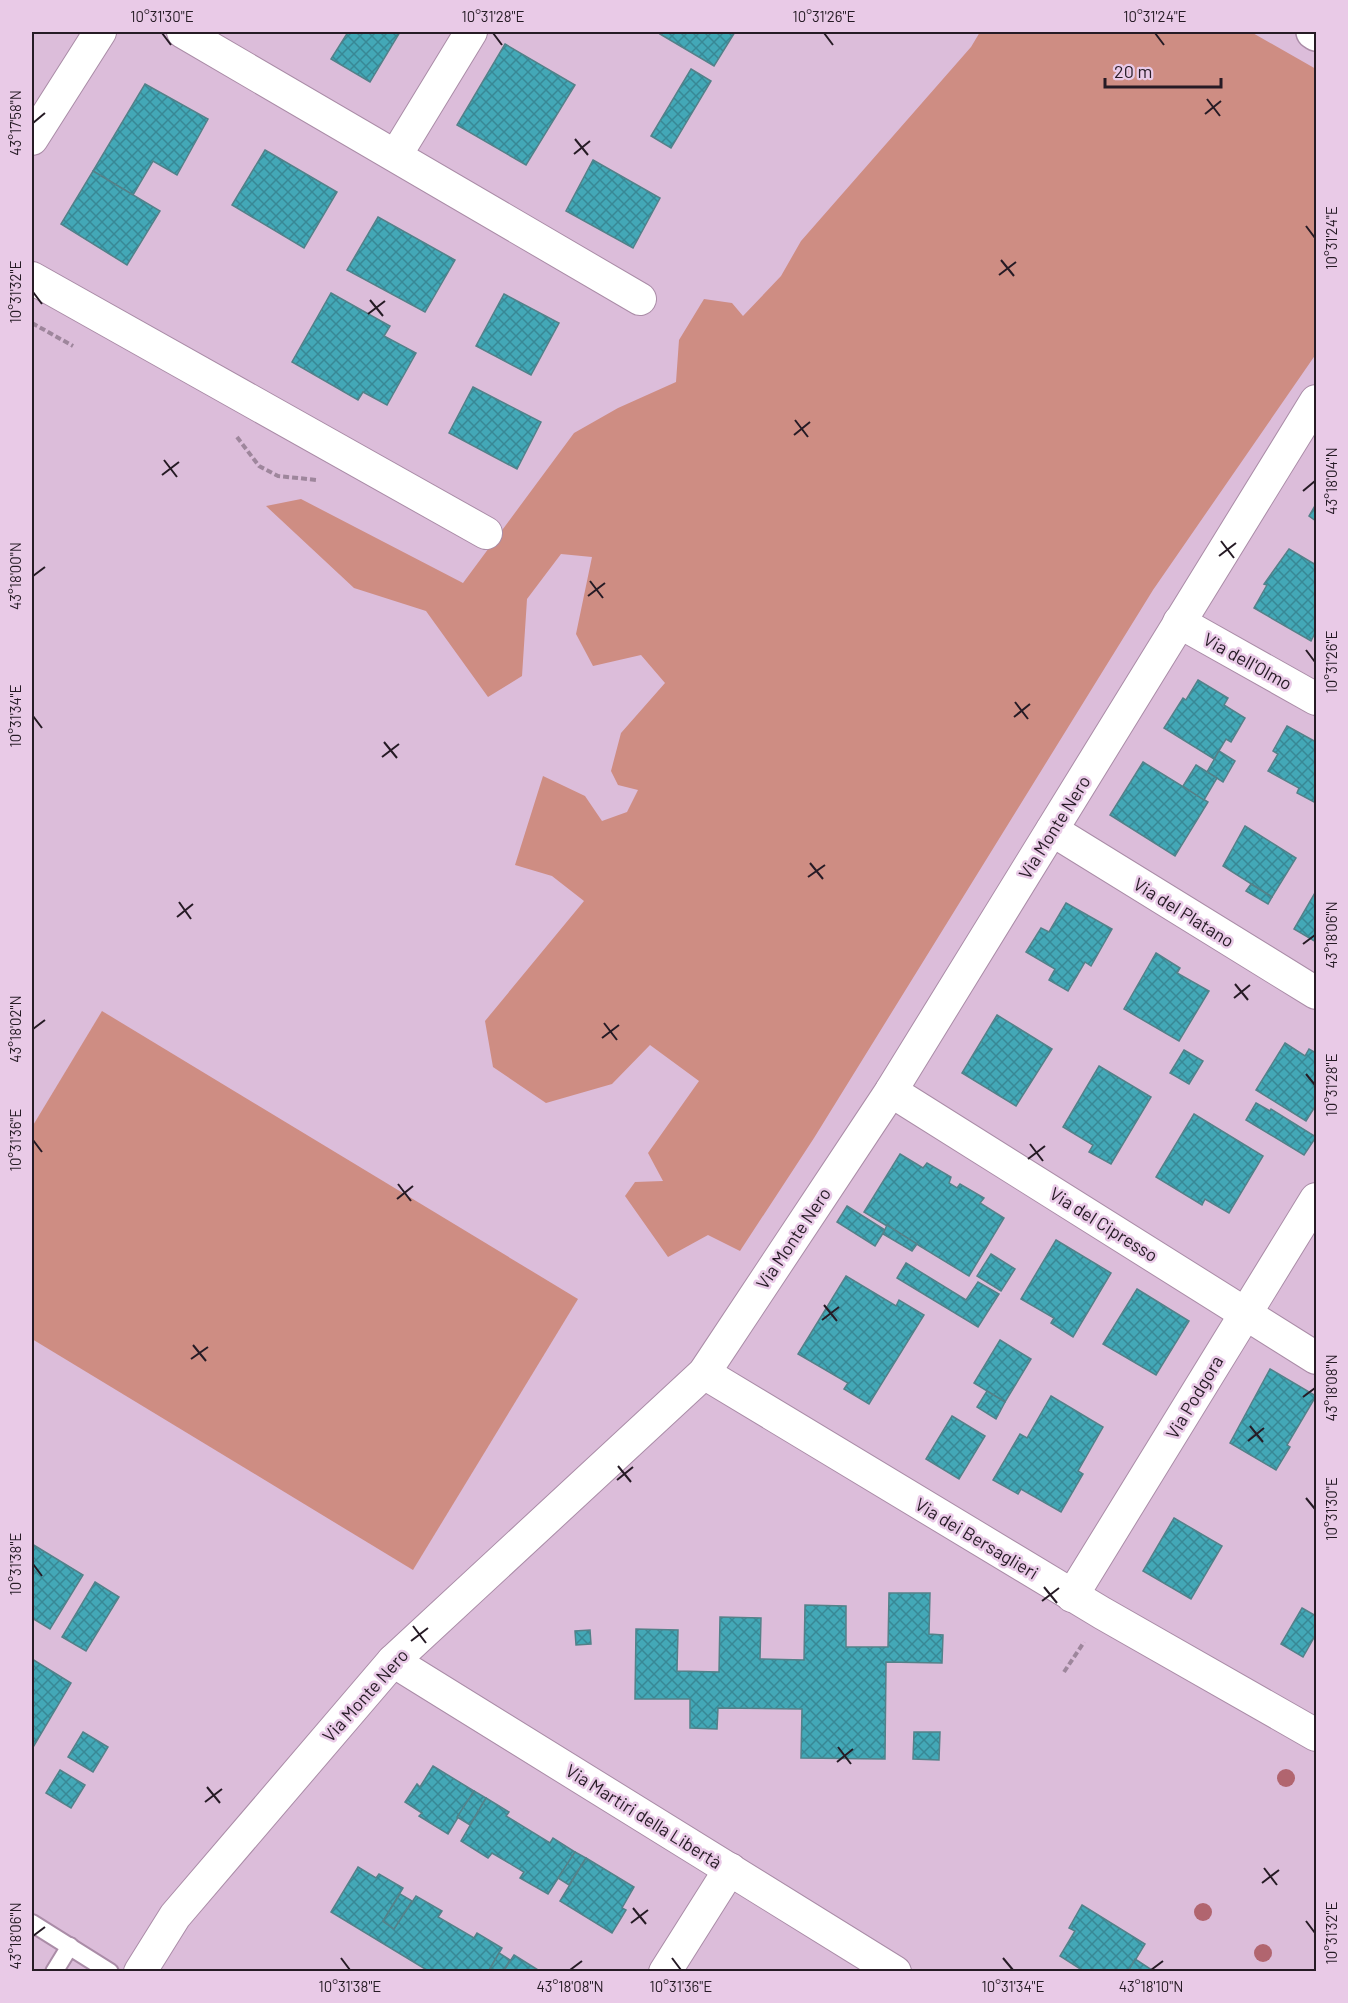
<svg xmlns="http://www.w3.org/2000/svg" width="1348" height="2003" font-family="Barlow,sans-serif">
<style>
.green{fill:#ce8d83}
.building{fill:url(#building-cross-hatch);stroke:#538189;stroke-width:1.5}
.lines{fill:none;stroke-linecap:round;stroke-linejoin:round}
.service-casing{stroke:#aa8ca7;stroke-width:20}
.minor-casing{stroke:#aa8ca7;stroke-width:34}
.tertiary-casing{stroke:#aa8ca7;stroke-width:36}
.path{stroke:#9e869c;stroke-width:4;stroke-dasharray:6 3;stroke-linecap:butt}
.service{stroke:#fff;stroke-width:16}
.minor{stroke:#fff;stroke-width:32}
.tertiary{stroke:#fff;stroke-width:33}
.tree{fill:#b1656f}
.ticks{fill:none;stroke:#261b25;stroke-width:2}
.labels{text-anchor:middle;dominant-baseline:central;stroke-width:5;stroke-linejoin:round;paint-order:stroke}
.street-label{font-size:18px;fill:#261b25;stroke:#e9cae7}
.neatline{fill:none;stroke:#261b25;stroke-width:2}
.ticks-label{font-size:15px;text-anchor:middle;fill:#261b25}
</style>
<defs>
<pattern id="building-cross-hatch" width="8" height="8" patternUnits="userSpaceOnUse" patternTransform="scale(1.5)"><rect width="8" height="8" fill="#43a8b7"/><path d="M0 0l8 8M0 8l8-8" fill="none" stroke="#388895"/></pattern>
</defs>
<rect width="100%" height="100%" fill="#dcbdda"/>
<g class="green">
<path d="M 980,32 L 1251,32 L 1316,69 L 1316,354 L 1153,590 L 814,1138 L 740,1251 L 708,1235 L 668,1257 L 625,1196 L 635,1182 L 663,1181 L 648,1153 L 699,1081 L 650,1045 L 612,1084 L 546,1103 L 493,1067 L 485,1021 L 584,901 L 552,876 L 515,865 L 543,776 L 585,796 L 602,821 L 627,812 L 638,790 L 618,785 L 611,771 L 621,733 L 665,683 L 641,655 L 593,666 L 576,634 L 592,557 L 561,554 L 527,599 L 522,676 L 488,697 L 426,611 L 354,588 L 266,506 L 301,499 L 463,583 L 574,433 L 618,408 L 676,382 L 679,340 L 704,299 L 732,303 L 743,316 L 781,276 L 801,241 L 971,47 Z"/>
<path d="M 102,1011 L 578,1299 L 413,1570 L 32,1339 L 32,1127 Z"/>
</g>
<g class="building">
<path d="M 348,32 L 400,32 L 370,82 L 331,59 Z"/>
<path d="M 662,32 L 735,32 L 714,66 L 660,34 Z"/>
<path d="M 505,44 L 575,85 L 526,165 L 457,125 Z"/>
<path d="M 691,69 L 711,81 L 671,148 L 651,136 Z"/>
<path d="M 145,84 L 208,119 L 177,175 L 153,161 L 133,195 L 93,171 Z"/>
<path d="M 265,150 L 337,192 L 304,248 L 232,205 Z"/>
<path d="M 593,160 L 660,198 L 633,248 L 566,211 Z"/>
<path d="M 93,171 L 160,211 L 127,265 L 61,224 Z"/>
<path d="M 378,217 L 455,260 L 425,312 L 347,270 Z"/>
<path d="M 331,293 L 390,326 L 384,336 L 416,353 L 387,405 L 363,392 L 358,400 L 292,362 Z"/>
<path d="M 504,294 L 559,323 L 531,375 L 476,346 Z"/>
<path d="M 473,387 L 541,422 L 517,469 L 449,433 Z"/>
<path d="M 1316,504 L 1316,521 L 1309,516 Z"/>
<path d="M 1289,549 L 1316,565 L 1316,631 L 1311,641 L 1254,608 L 1267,585 L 1264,584 Z"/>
<path d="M 1198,680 L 1228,698 L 1224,705 L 1245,718 L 1231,742 L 1226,739 L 1214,759 L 1164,728 L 1183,698 L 1186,700 Z"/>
<path d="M 1287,726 L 1316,742 L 1316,803 L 1297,793 L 1299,788 L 1268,771 L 1278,754 L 1273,751 Z"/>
<path d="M 1219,751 L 1235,761 L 1223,782 L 1207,772 Z"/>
<path d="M 1143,762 L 1208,802 L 1175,856 L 1110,815 Z"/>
<path d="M 1196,765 L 1217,778 L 1204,800 L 1183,786 Z"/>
<path d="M 1245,826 L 1296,858 L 1272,897 L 1223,866 Z"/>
<path d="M 1251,884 L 1272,897 L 1268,904 L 1246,891 Z"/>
<path d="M 1316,891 L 1316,942 L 1294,929 Z"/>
<path d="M 1066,903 L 1112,929 L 1091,966 L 1085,962 L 1068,991 L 1049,980 L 1055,969 L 1026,952 L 1041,928 L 1049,932 Z"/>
<path d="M 1156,953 L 1180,968 L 1177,973 L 1209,991 L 1179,1041 L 1124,1009 Z"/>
<path d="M 997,1015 L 1052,1049 L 1016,1106 L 962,1073 Z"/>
<path d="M 1285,1043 L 1305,1056 L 1309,1049 L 1316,1053 L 1316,1105 L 1306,1121 L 1256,1090 Z"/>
<path d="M 1184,1050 L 1203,1061 L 1189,1084 L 1170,1073 Z"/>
<path d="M 1099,1066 L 1151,1097 L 1111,1164 L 1089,1152 L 1093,1145 L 1063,1127 Z"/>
<path d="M 1256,1103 L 1270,1111 L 1271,1109 L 1316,1137 L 1304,1155 L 1246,1120 Z"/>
<path d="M 1194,1114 L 1263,1156 L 1229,1213 L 1205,1199 L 1202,1205 L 1156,1177 Z"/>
<path d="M 900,1154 L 923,1168 L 927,1163 L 951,1177 L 949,1183 L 957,1188 L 960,1184 L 984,1198 L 980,1203 L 1004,1218 L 969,1276 L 864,1212 Z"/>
<path d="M 847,1206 L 885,1230 L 875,1246 L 837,1222 Z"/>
<path d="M 887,1225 L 917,1244 L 912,1251 L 883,1234 Z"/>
<path d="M 1056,1240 L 1111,1273 L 1073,1337 L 1051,1323 L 1054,1318 L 1021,1299 Z"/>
<path d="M 991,1254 L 1015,1269 L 1001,1291 L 977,1276 Z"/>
<path d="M 906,1263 L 966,1300 L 978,1282 L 999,1294 L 978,1327 L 897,1278 Z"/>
<path d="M 846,1276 L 896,1306 L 899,1300 L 924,1315 L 869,1404 L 844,1389 L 848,1383 L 798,1354 Z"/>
<path d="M 1137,1289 L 1189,1321 L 1156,1375 L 1103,1344 Z"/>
<path d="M 1000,1340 L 1031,1359 L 1005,1402 L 974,1383 Z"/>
<path d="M 1270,1369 L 1316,1396 L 1287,1445 L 1290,1447 L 1276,1470 L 1230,1443 Z"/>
<path d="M 987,1391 L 1005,1402 L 996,1419 L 977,1407 Z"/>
<path d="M 1051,1396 L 1103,1427 L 1078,1471 L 1083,1474 L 1061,1512 L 1021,1489 L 1018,1494 L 993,1480 L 1020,1434 L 1027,1438 Z"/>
<path d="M 952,1416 L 985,1436 L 959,1479 L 926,1459 Z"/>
<path d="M 1174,1518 L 1222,1546 L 1191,1599 L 1143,1571 Z"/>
<path d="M 32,1544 L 83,1575 L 50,1629 L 32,1618 Z"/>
<path d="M 95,1582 L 119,1597 L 86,1651 L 62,1637 Z"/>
<path d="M 889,1593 L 930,1593 L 929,1634 L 943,1635 L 942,1663 L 886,1662 L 885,1759 L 801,1758 L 802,1709 L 718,1708 L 717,1729 L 690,1728 L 690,1699 L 635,1699 L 636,1629 L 678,1630 L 677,1671 L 719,1672 L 720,1617 L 761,1618 L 760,1659 L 804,1660 L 805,1605 L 846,1606 L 846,1647 L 888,1647 Z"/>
<path d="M 1302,1608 L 1316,1616 L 1316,1634 L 1303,1657 L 1281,1644 Z"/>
<path d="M 590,1630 L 591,1644 L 576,1645 L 575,1631 Z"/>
<path d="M 32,1659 L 71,1683 L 32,1749 Z"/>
<path d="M 83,1732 L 108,1747 L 93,1772 L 68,1757 Z"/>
<path d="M 914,1732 L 940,1732 L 939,1760 L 913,1759 Z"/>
<path d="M 433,1766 L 474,1791 L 448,1834 L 419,1816 L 422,1813 L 405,1802 L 417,1784 L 420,1787 Z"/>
<path d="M 60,1770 L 85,1785 L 71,1808 L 46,1793 Z"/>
<path d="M 474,1791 L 486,1798 L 470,1825 L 457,1817 Z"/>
<path d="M 486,1798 L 509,1812 L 506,1816 L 550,1843 L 553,1838 L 575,1852 L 548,1894 L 520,1878 L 524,1872 L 492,1853 L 488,1858 L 461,1841 Z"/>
<path d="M 575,1852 L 586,1858 L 569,1885 L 558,1878 Z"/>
<path d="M 586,1858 L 634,1887 L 622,1908 L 626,1910 L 612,1933 L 560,1901 Z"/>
<path d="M 358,1867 L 376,1878 L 379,1874 L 403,1888 L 383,1921 L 394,1929 L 416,1896 L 442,1911 L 438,1917 L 474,1938 L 477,1933 L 502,1948 L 488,1972 L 430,1972 L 331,1912 Z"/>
<path d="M 400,1894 L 412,1901 L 394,1929 L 383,1921 Z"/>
<path d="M 1082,1905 L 1145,1944 L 1128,1972 L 1085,1972 L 1060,1956 L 1075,1931 L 1069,1928 Z"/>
<path d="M 499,1953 L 510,1960 L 503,1972 L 488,1972 Z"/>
<path d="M 514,1955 L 538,1970 L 503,1972 Z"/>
<path d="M 1135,1959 L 1155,1972 L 1128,1972 Z"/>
</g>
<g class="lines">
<defs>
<g id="service">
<path d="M 32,1923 L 110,1972"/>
<path d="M 54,1972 L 70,1946"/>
</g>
<g id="minor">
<path d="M 183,32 L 640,299"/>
<path d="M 32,139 L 100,32"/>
<path d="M 396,155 L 471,32"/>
<path d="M 32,278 L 486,533"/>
<path d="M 1179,622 L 1316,699"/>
<path d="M 1052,830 L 1316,993"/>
<path d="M 891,1091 L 1316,1358"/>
<path d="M 704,1373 L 1102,1613 L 1316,1735"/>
<path d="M 1072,1596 L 1316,1199"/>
<path d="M 393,1661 L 895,1972"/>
<path d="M 140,1972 L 175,1916 L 393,1661 L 704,1373 L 891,1091 L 1316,401"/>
<path d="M 665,1972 L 730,1869"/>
</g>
<path id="tertiary" d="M 1313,32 L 1316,34"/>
</defs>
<use href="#service" class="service-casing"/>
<use href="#minor" class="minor-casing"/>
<use href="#tertiary" class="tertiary-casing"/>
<g class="path">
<path d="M 32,323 L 73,346"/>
<path d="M 237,437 L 259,466 L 278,476 L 317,480"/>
<path d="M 1064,1672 L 1084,1642"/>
</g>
<use href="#service" class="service"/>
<use href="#minor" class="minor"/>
<use href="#tertiary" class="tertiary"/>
</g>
<g class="tree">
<circle cx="1286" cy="1778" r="9"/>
<circle cx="1203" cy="1912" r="9"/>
<circle cx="1263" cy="1953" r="9"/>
</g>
<path class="ticks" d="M 162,33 L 171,45M 493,33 L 502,45M 824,33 L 833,45M 1155,33 L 1164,45M 1207,99 L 1220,116M 1205,114 L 1221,101M 33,123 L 45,113M 575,139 L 588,155M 574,154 L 590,141M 1306,226 L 1315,238M 1001,260 L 1014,276M 999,275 L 1016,262M 33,292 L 42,304M 370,300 L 383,316M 368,314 L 385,301M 795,420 L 808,437M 794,435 L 810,422M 164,460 L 177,477M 162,475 L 179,462M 1303,491 L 1315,481M 1221,541 L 1234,558M 1219,556 L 1236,543M 33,576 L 45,567M 590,581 L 603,598M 588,596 L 605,583M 1306,650 L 1315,662M 1015,702 L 1028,719M 33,716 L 42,728M 1014,717 L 1030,704M 384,742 L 397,758M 382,757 L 399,744M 810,863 L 823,879M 808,877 L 825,865M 179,902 L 191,919M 177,917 L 193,904M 1303,944 L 1315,935M 1235,984 L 1248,1000M 1234,998 L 1250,985M 604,1023 L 617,1040M 33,1029 L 45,1020M 602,1038 L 619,1025M 1306,1074 L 1315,1085M 33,1140 L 42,1152M 1030,1144 L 1043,1161M 1028,1159 L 1045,1146M 398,1184 L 411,1201M 397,1199 L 413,1186M 824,1305 L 837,1321M 822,1320 L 839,1307M 193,1345 L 206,1361M 191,1359 L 208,1347M 1303,1397 L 1315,1388M 1250,1426 L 1263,1442M 1248,1441 L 1264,1428M 618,1466 L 631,1482M 617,1480 L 633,1467M 1306,1498 L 1315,1509M 33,1564 L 42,1576M 1044,1587 L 1057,1603M 1042,1601 L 1059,1588M 413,1626 L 426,1643M 411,1641 L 428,1628M 838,1747 L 851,1764M 837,1762 L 853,1749M 207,1787 L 220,1803M 205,1802 L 222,1789M 1264,1868 L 1277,1885M 1262,1883 L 1279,1870M 633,1908 L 646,1924M 1306,1921 L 1315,1933M 631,1923 L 648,1910M 33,1936 L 45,1927M 341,1958 L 350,1970M 672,1958 L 681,1970M 1003,1958 L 1013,1970M 570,1970 L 582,1961M 1151,1970 L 1163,1961"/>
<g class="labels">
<g class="street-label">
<text transform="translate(1248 661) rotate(29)">Via dell'Olmo</text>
<text transform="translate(1054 827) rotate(-58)">Via Monte Nero</text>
<text transform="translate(1184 912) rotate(32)">Via del Platano</text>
<text transform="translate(1104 1224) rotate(32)">Via del Cipresso</text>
<text transform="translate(793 1238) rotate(-56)">Via Monte Nero</text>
<text transform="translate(1194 1397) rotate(-59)">Via Podgora</text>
<text transform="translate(977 1538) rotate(31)">Via dei Bersaglieri</text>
<text transform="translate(365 1695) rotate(-48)">Via Monte Nero</text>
<text transform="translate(644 1816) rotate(32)">Via Martiri della Libertà</text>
</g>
</g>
<rect width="1348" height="2003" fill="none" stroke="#e9cae7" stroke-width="66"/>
<path d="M1105 78v9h116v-9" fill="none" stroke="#261b25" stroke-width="3"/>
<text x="1114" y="78" font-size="18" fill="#261b25" stroke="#e9cae7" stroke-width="4.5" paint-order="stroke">20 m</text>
<rect x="33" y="33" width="1282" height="1937" class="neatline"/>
<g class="ticks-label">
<text x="162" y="22">10°31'30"E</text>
<text x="493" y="22">10°31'28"E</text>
<text x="824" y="22">10°31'26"E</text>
<text x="1155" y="22">10°31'24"E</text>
<text transform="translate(16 123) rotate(-90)" y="5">43°17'58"N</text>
<text transform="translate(1332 238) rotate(-90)" y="5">10°31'24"E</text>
<text transform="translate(16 292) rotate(-90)" y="5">10°31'32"E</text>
<text transform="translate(1332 481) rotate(-90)" y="5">43°18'04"N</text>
<text transform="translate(16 576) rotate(-90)" y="5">43°18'00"N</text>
<text transform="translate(1332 662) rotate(-90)" y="5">10°31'26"E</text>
<text transform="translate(16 716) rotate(-90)" y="5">10°31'34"E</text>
<text transform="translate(1332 935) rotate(-90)" y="5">43°18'06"N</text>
<text transform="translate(16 1029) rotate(-90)" y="5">43°18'02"N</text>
<text transform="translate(1332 1085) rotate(-90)" y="5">10°31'28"E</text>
<text transform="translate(16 1140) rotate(-90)" y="5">10°31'36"E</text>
<text transform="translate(1332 1388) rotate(-90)" y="5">43°18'08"N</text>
<text transform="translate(1332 1509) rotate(-90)" y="5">10°31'30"E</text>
<text transform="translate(16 1564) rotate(-90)" y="5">10°31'38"E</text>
<text transform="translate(1332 1933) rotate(-90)" y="5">10°31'32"E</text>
<text transform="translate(16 1936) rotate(-90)" y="5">43°18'06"N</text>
<text x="350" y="1992">10°31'38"E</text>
<text x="570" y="1992">43°18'08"N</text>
<text x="681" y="1992">10°31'36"E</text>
<text x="1013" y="1992">10°31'34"E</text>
<text x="1151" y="1992">43°18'10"N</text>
</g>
</svg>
